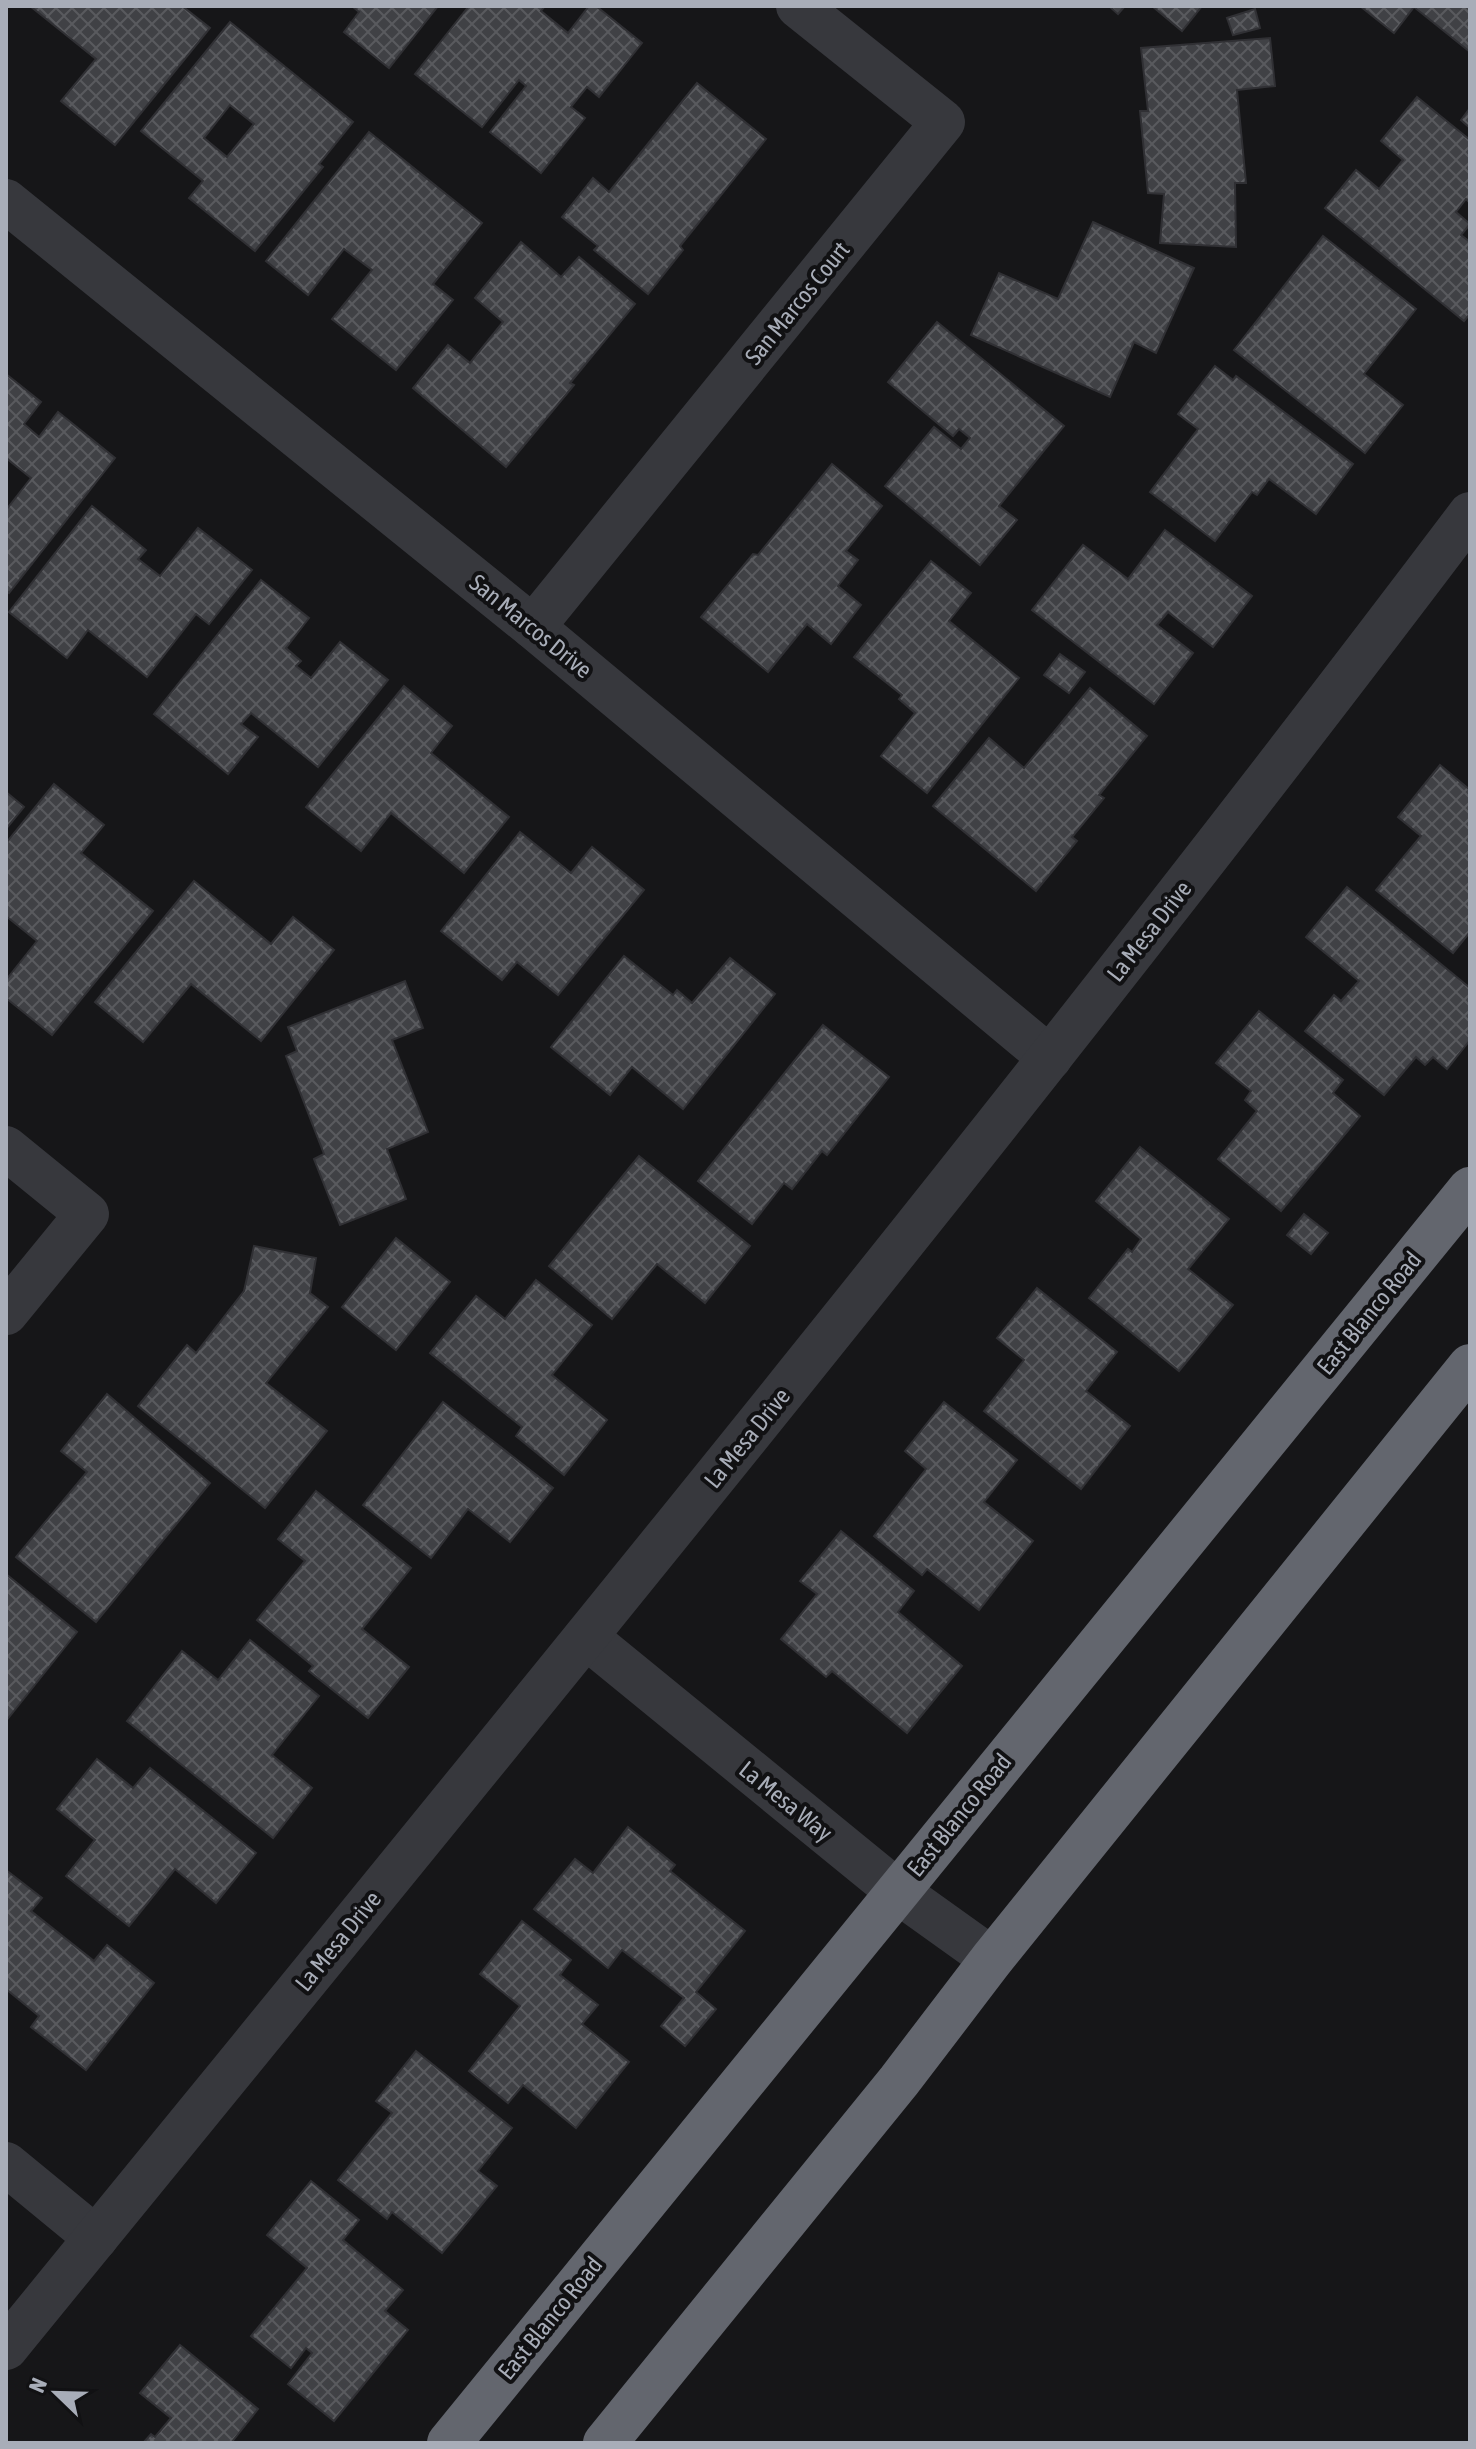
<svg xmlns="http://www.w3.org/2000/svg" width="1476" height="2449" font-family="'Asap Condensed',sans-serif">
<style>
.building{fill:url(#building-cross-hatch);stroke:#303034;stroke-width:2;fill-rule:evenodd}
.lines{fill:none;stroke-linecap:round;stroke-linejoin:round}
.minor{stroke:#37383d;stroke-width:44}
.highway{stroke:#63666e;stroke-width:44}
.labels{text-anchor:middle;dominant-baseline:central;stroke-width:8;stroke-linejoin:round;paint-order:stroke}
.street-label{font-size:24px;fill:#a8adb8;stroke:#111113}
</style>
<defs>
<pattern id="building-cross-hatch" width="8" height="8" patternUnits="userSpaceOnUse" patternTransform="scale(2)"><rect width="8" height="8" fill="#404145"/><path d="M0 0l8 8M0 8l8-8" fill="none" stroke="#595a5e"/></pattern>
</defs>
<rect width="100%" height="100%" fill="#161618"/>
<g class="building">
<path d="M 30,6 L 182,6 L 210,28 L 115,145 L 61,101 L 96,59 Z"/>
<path d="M 352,6 L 438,6 L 389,68 L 344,32 L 359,12 Z"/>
<path d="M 469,6 L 545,6 L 541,11 L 568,33 L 589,6 L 596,6 L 642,43 L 599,97 L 587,87 L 571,107 L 585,118 L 541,173 L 490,132 L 526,86 L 519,80 L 482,127 L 415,74 Z"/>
<path d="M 1109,6 L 1125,6 L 1118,14 Z"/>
<path d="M 1152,6 L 1202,6 L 1182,31 Z"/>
<path d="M 1360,6 L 1470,6 L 1470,52 L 1414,7 L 1394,33 Z"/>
<path d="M 1255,9 L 1260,28 L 1233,35 L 1227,18 Z"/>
<path d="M 230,22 L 353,122 L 319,164 L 323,167 L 255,251 L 189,198 L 203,181 L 141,131 ZM 230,105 L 254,124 L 227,157 L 204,138 Z"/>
<path d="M 1270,38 L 1275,86 L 1237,90 L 1246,183 L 1235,183 L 1236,247 L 1160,243 L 1164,194 L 1148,193 L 1140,111 L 1148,111 L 1141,48 Z"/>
<path d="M 697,83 L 766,139 L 680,246 L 683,250 L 648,294 L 594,250 L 598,246 L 562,217 L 593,178 L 609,192 Z"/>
<path d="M 1417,97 L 1470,140 L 1470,203 L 1466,199 L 1456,212 L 1470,224 L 1461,235 L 1470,242 L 1470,314 L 1464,321 L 1325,208 L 1356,170 L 1379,189 L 1403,160 L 1381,141 Z"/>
<path d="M 1470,108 L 1470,128 L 1461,120 Z"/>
<path d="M 369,132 L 482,223 L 433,284 L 453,300 L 396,370 L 332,319 L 372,270 L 344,249 L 308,295 L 266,261 Z"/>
<path d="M 1093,222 L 1194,268 L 1156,353 L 1134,342 L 1110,397 L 971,335 L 999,273 L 1058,299 Z"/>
<path d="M 1323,236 L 1416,309 L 1364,374 L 1403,405 L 1365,453 L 1234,350 Z"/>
<path d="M 521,242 L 561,277 L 579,257 L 635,304 L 570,383 L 574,385 L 506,467 L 413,388 L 448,345 L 470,363 L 503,322 L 475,298 Z"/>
<path d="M 937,322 L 1064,426 L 999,506 L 1017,520 L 980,565 L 885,486 L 934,427 L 961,449 L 970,438 L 959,429 L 953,436 L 888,382 Z"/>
<path d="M 1215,366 L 1233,380 L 1236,376 L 1353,464 L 1316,514 L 1269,479 L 1257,495 L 1252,492 L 1215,541 L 1150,492 L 1198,429 L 1178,414 Z"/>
<path d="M 6,374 L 41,402 L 24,424 L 39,437 L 58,412 L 115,458 L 9,593 L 6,590 L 6,510 L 31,478 L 6,458 Z"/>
<path d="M 832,464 L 882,506 L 846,551 L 858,560 L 838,586 L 861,605 L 831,644 L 807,624 L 768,672 L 701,617 L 753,554 L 758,555 Z"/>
<path d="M 92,506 L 146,550 L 138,559 L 160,576 L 198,528 L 252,570 L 209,624 L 196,614 L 147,677 L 88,630 L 67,658 L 9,612 Z"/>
<path d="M 1165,530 L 1252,596 L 1213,647 L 1168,612 L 1157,625 L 1193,653 L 1154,704 L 1032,610 L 1083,545 L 1128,579 Z"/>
<path d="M 931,561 L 971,593 L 949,621 L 1019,678 L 927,793 L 881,756 L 915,713 L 899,699 L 902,695 L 854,657 Z"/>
<path d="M 261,580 L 309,618 L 286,648 L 301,661 L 296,666 L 311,678 L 340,642 L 388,680 L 318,767 L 251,713 L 241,724 L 258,737 L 228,774 L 154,714 Z"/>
<path d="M 1060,654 L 1085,672 L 1069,693 L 1044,675 Z"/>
<path d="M 404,686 L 452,726 L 431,753 L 509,817 L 464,873 L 391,813 L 361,851 L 306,807 Z"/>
<path d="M 1090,688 L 1147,736 L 1099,795 L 1104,798 L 1072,837 L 1077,841 L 1036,891 L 933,806 L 989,738 L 1024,768 Z"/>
<path d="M 1440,765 L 1470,790 L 1470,932 L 1453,953 L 1376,890 L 1421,836 L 1398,817 Z"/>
<path d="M 54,784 L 104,825 L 81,853 L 153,911 L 52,1035 L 6,998 L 6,980 L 37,941 L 6,916 L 6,843 Z"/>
<path d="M 6,792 L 24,807 L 6,829 Z"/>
<path d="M 520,832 L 571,873 L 592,847 L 644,890 L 558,995 L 517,962 L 502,980 L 441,931 Z"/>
<path d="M 194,881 L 271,944 L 293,917 L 334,950 L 261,1041 L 191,984 L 143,1042 L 95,1002 Z"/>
<path d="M 1347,887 L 1470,988 L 1470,1040 L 1447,1069 L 1433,1057 L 1425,1065 L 1416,1057 L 1384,1095 L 1305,1031 L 1334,995 L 1341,1001 L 1359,981 L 1306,937 Z"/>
<path d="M 624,956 L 673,995 L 677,990 L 692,1003 L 730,958 L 775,994 L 683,1109 L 632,1067 L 610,1095 L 551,1047 Z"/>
<path d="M 405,981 L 423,1028 L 392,1040 L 428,1132 L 387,1149 L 406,1199 L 340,1225 L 314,1159 L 324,1154 L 286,1056 L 297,1051 L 288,1027 Z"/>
<path d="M 1259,1011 L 1343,1080 L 1333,1093 L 1360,1116 L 1281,1211 L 1218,1159 L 1257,1111 L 1245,1100 L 1251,1091 L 1216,1063 Z"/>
<path d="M 823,1025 L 889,1077 L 827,1155 L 822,1151 L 792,1189 L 784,1183 L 752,1224 L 698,1181 Z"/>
<path d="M 1140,1147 L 1229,1219 L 1188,1269 L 1233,1305 L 1179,1371 L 1089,1298 L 1128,1249 L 1132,1252 L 1141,1239 L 1096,1201 Z"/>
<path d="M 639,1156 L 750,1246 L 705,1303 L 657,1264 L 612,1319 L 549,1266 Z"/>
<path d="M 1304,1214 L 1328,1233 L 1311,1254 L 1287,1235 Z"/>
<path d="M 396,1238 L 450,1282 L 396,1350 L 342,1307 Z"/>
<path d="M 254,1246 L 316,1258 L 310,1293 L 328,1307 L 266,1383 L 327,1431 L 265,1508 L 138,1406 L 187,1345 L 196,1353 L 244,1291 Z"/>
<path d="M 536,1280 L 592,1325 L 552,1375 L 607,1420 L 564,1475 L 516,1436 L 522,1427 L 430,1353 L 476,1296 L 505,1319 Z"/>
<path d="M 1037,1288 L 1117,1352 L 1086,1391 L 1130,1426 L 1081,1489 L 984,1411 L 1024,1360 L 997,1338 Z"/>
<path d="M 107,1394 L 210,1483 L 96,1622 L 16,1557 L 87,1472 L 61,1451 Z"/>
<path d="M 443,1402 L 553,1488 L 510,1542 L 468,1509 L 431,1558 L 363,1505 Z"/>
<path d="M 944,1402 L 1017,1460 L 984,1502 L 1033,1541 L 979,1610 L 927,1569 L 922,1575 L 874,1536 L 926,1469 L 905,1451 Z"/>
<path d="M 316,1491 L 411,1568 L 362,1629 L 409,1667 L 368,1718 L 309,1671 L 313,1666 L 257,1620 L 305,1561 L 278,1539 Z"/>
<path d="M 841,1531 L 914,1591 L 898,1612 L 962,1666 L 907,1733 L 832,1671 L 826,1677 L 781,1639 L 817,1594 L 800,1581 Z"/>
<path d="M 6,1574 L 77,1632 L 6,1721 Z"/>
<path d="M 250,1640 L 319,1696 L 272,1755 L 312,1788 L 273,1838 L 127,1721 L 182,1651 L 218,1680 Z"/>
<path d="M 97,1759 L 133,1788 L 150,1768 L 256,1853 L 216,1903 L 175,1869 L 129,1926 L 66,1876 L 95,1840 L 57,1809 Z"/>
<path d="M 628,1827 L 675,1865 L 670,1871 L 745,1931 L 696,1992 L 716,2009 L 685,2046 L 661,2026 L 684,1998 L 622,1950 L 608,1968 L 534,1909 L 575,1859 L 593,1873 Z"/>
<path d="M 6,1870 L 42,1898 L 31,1911 L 94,1961 L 107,1945 L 154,1983 L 86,2070 L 31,2027 L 39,2016 L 6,1989 Z"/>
<path d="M 522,1921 L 571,1960 L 560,1975 L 598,2005 L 582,2024 L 629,2062 L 576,2128 L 523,2085 L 508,2103 L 469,2071 L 520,2006 L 480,1974 Z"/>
<path d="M 416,2051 L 512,2128 L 478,2171 L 497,2186 L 442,2253 L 392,2212 L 387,2219 L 338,2180 L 392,2113 L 376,2101 Z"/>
<path d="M 311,2181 L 359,2220 L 343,2240 L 403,2290 L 385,2311 L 408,2330 L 334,2421 L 288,2384 L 312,2353 L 306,2348 L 291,2368 L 251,2336 L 307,2268 L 267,2235 Z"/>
<path d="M 180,2345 L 258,2409 L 231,2443 L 143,2443 L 151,2434 L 155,2437 L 171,2418 L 140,2393 Z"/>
</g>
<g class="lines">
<g class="minor">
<path d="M 6,201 L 533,627 L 1050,1058"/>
<path d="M 533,627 L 943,122 L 798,6"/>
<path d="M 6,1148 L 87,1214 L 6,1313"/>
<path d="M 586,1637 L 897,1891 L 992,1959"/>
<path d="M 6,2164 L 96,2238"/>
<path d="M 6,2348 C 500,1742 998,1139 1470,514"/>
</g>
<g class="highway">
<path d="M 449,2443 L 1470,1189"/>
<path d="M 605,2443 L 899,2081 L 992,1959 L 1470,1366"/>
</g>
</g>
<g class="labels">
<g class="street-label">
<text transform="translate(797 303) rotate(-51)">San Marcos Court</text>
<text transform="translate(531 626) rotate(39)">San Marcos Drive</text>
<text transform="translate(1149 931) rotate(-52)">La Mesa Drive</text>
<text transform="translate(1369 1313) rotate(-51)">East Blanco Road</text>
<text transform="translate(747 1438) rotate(-51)">La Mesa Drive</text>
<text transform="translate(786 1801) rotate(39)">La Mesa Way</text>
<text transform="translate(959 1815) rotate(-51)">East Blanco Road</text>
<text transform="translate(338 1941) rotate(-51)">La Mesa Drive</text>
<text transform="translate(550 2318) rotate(-51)">East Blanco Road</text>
</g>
</g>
<rect width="1476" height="2449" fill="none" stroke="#a8adb8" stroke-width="16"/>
<g transform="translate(56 2393) rotate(293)" stroke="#111113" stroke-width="6" paint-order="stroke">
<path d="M0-6L14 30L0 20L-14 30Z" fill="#a8adb8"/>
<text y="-12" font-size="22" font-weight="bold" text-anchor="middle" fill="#a8adb8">N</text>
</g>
</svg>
